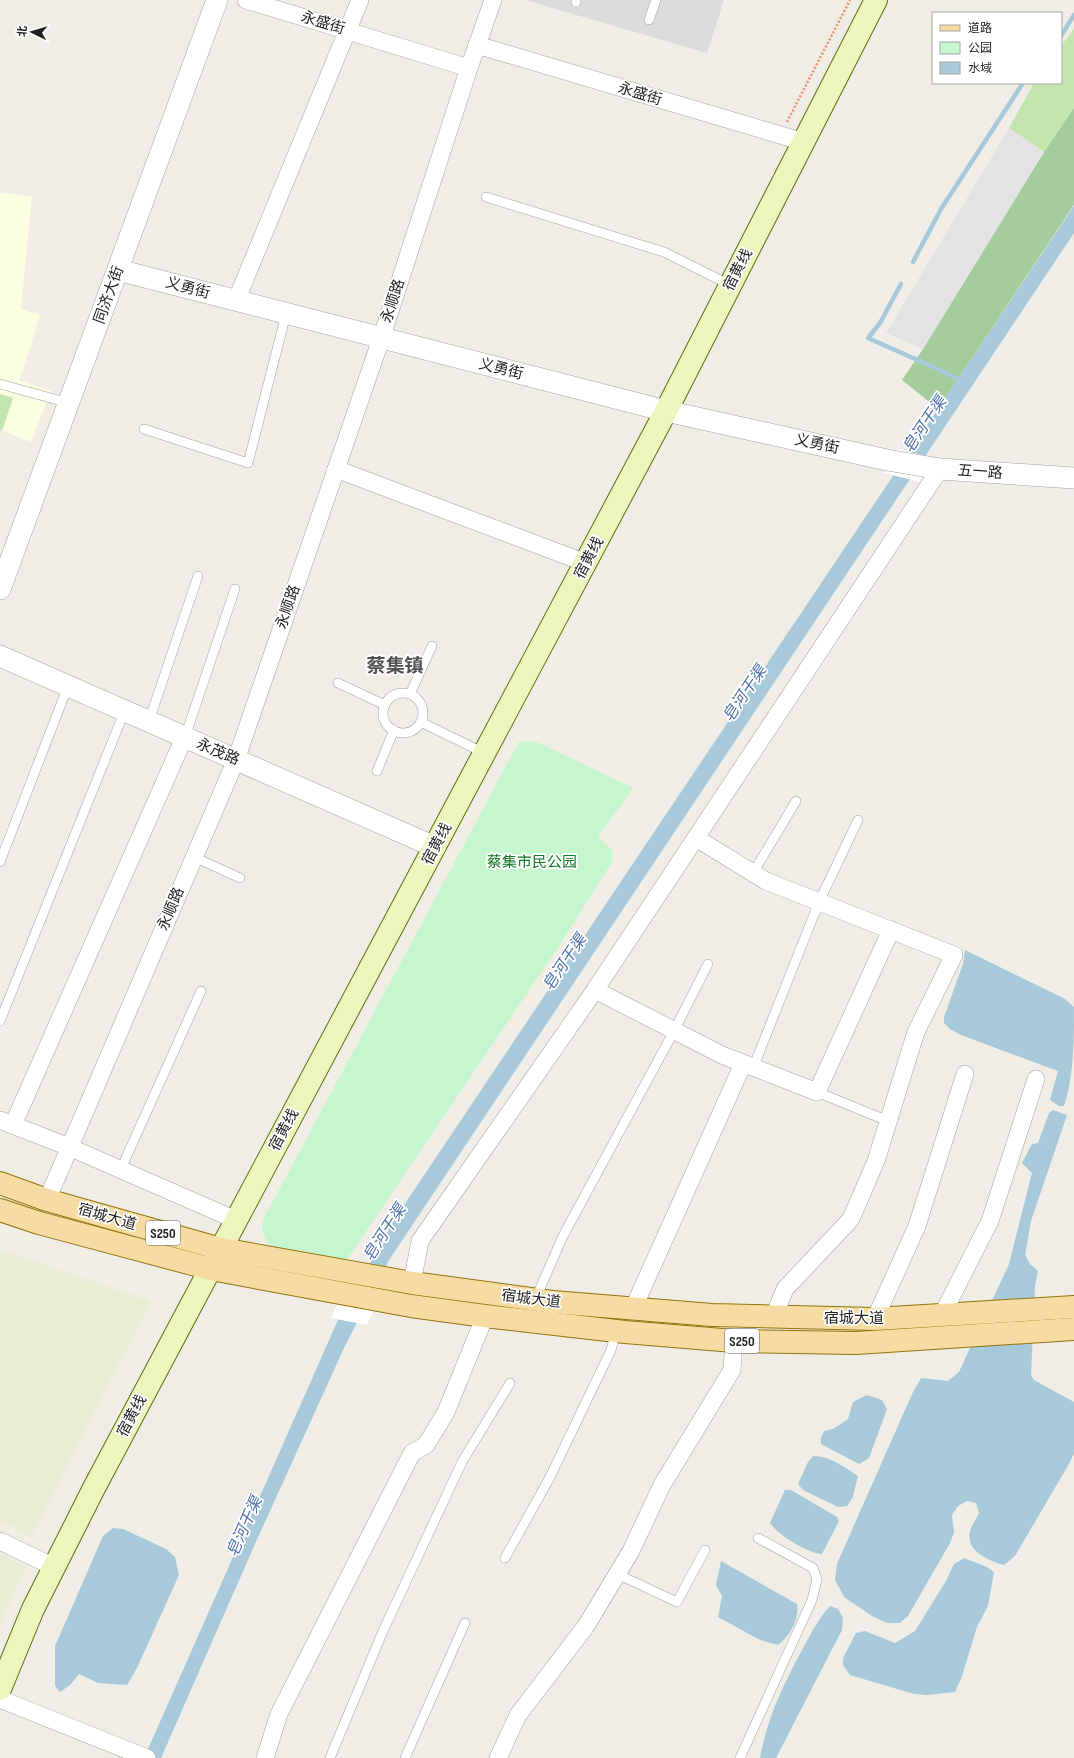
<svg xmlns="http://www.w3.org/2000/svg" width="1074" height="1758" font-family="'Sofia Sans Condensed','Noto Sans SC',sans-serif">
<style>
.residential{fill:#dcdcdc}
.education{fill:#fafde0}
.farmland{fill:#e7ecd2}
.grass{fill:#c3e6ae}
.forest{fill:#a5cc9c}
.park{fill:#c5f6ce}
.parking{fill:#e3e3e3}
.water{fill:#a8c9da}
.pier{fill:#fff}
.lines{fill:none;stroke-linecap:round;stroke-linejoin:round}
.stream{stroke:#a8c9da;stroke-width:4.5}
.service-casing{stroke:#a3a3a3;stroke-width:10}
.minor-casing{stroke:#a3a3a3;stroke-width:18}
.tertiary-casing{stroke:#a3a3a3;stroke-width:22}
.secondary-casing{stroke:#596f0c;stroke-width:24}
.primary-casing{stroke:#907309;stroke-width:24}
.path{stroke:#f18f74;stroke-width:2.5;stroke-dasharray:2 2;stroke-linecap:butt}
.service{stroke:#fff;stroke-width:9}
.minor{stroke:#fff;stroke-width:17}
.tertiary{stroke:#fff;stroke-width:21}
.secondary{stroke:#ecf6bc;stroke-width:22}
.primary{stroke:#f6dca3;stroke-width:22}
.labels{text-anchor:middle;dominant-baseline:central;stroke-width:3.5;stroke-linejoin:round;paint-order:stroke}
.shield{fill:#fff;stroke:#626262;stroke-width:1}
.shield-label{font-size:14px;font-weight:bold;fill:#1f1f1f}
.street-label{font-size:15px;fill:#1f1f1f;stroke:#fff}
.park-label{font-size:15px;fill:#127726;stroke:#fff}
.water-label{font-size:16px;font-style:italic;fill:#5073a9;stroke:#fff}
.district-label{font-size:19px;font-weight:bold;fill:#525252;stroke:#fff}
</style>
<rect width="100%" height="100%" fill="#efede5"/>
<path class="residential" d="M 525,0 L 724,0 L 707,53 Z"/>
<path class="education" d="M 0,192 L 32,197 L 21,309 L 40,315 L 20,380 L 51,391 L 31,442 L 0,430 Z"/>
<g class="farmland">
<path d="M 0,1250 L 151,1301 L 31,1537 L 0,1520 Z"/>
<path d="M 0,1554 L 26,1567 L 0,1624 Z"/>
</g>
<g class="grass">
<path d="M 1074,29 L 1074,108 L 1044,152 L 1009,128 L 1034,83 L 1061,83 L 1061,46 Z"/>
<path d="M 0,394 L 13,398 L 2,431 L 0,430 Z"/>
</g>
<path class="forest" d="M 1074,108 L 1074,205 L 938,409 L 902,380 L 923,349 L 1044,152 Z"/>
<path class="park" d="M 530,741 L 539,743 L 633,788 L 598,837 L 613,851 L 612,862 L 561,943 L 346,1261 L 279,1248 L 267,1243 L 262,1230 L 263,1220 L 519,742 Z"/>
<path class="parking" d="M 1009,128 L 1044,152 L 923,349 L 886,333 Z"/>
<g class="water">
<path d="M 1074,206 L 1074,233 L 389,1260 L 344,1348 L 255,1544 L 161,1758 L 144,1758 L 338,1320 L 396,1217 Z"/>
<path d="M 965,950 L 1065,999 L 1074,1007 C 1074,1040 1074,1076 1064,1106 L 1059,1106 L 1050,1100 L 1058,1071 L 961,1035 L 950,1029 L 944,1023 L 944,1017 L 963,964 Z"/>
<path d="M 1053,1110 L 1067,1115 L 1031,1221 L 1025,1255 L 1030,1264 L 1038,1271 L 1035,1286 L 1031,1375 L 1034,1380 L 1074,1402 L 1074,1453 L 1070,1462 L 1015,1556 L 1004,1565 C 988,1560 965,1551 970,1531 C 972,1525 976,1519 979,1513 L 976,1503 L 967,1501 L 958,1506 L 952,1515 L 954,1532 L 950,1543 L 908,1616 L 900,1623 L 887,1623 L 872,1616 L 844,1597 L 835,1580 L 837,1564 L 912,1394 L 921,1378 L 948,1381 L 959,1372 L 1009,1264 L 1032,1173 L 1022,1163 L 1032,1144 L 1038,1143 L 1049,1113 Z"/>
<path d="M 867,1395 L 882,1400 L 887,1409 L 869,1458 L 859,1464 L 821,1444 L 821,1438 L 824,1431 L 833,1429 L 848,1419 L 853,1402 Z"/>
<path d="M 813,1456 C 830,1456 844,1467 858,1476 L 853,1497 L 847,1506 L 838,1507 L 803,1490 L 798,1484 L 808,1462 Z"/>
<path d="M 785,1490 L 791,1490 L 837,1517 L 839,1521 L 822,1554 C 807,1553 778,1535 770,1523 Z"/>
<path d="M 113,1528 L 123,1529 L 166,1549 L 175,1557 L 179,1575 L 137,1668 L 127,1685 L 98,1683 L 79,1674 L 70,1685 L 60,1692 L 55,1686 L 55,1646 L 103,1536 Z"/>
<path d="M 964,1558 L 987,1567 L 994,1572 L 988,1606 L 977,1627 L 961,1679 L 955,1692 L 927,1695 L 914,1694 L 850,1675 L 843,1665 L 843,1658 L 856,1633 L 865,1631 L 895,1643 L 915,1631 L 946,1581 L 954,1564 Z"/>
<path d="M 721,1561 L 797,1604 C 800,1619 790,1636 778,1645 L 760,1640 L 718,1617 L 722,1596 L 716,1585 Z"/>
<path d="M 830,1606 L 838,1609 L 843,1618 L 842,1630 L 776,1758 L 760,1758 C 767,1719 783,1685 802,1650 C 811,1634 818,1619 830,1606 Z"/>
</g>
<g class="pier">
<path d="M 898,449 L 934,458 L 920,482 L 884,473 Z"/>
<path d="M 354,1265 L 391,1272 L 367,1325 L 331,1318 Z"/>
</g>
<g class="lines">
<g class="stream">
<path d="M 1061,36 L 1074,15"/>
<path d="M 913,262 L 941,209 L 1023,83"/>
<path d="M 901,284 L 880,323 L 868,338 L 949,374 L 963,383"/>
</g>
<defs>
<g id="service">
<path d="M 576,2 L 576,0"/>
<path d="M 649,20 L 656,0"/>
<path d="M 486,197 L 664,252 L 730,285"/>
<path d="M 0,384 L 69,403"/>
<path d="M 144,429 L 248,463 L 286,314"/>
<path d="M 338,683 L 385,705"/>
<circle cx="403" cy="713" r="20"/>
<path d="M 410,694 L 432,646"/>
<path d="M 149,721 L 198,576"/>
<path d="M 421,722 L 484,753"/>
<path d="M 185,737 L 235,589"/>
<path d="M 377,771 L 394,730"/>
<path d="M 194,857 L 240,878"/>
<path d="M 0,862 L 68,686"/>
<path d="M 753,873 L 796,801"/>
<path d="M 0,1021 L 125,710"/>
<path d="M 753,1068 L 819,902 L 858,820"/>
<path d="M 817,1092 L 888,1121"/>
<path d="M 121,1169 L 201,991"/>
<path d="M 535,1300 L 563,1236 L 674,1031 L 708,964"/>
<path d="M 505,1558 L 549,1479 L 611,1350 L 616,1331"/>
<path d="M 617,1574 L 677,1602 L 705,1550"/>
<path d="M 330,1758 L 383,1631 L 462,1462 L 510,1383"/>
<path d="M 405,1758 L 465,1623"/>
<path d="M 740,1758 L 812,1600 L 817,1579 L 813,1568 L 758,1538"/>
</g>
<g id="minor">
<path d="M 246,0 L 469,68"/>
<path d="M 477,45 L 804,142"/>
<path d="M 236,301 L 360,0"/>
<path d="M 336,469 L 586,563"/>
<path d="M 696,838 L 766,881 L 954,955 L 916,1032 L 876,1161 L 851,1219 L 785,1289 L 774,1316"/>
<path d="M 595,990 L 722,1055 L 817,1092 L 891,930"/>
<path d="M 0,1120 L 69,1147 L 236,1220"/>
<path d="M 13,1125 L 184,738"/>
<path d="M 47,1200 L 236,760 L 381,339 L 469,68 L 493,0"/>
<path d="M 412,1283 L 420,1241 L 595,990 L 940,469"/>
<path d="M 633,1309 L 743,1064"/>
<path d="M 942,1315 L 990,1221 L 1036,1079"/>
<path d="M 875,1319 L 917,1226 L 965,1074"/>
<path d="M 0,1541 L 54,1567"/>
<path d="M 0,1699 L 147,1758"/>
<path d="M 265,1758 L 279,1714 L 412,1453 L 426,1445 L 446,1412 L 485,1316"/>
<path d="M 498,1758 L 518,1715 L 586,1626 L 631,1551 L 662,1485 L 732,1370 L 734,1341"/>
</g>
<g id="tertiary">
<path d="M 118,270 L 666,411 L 887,460 L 940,469 L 1074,478"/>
<path d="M 0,589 L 217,0"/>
<path d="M 0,656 L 435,847"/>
</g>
<path id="secondary" d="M 0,1689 L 33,1609 L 94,1488 L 666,411 L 876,0"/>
<g id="primary">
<path d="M 0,1183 L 47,1200 L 221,1249 L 412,1283 L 553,1302 L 712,1315 L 875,1319 L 1074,1307"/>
<path d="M 0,1210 L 39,1223 L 211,1269 L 411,1306 L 485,1316 L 625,1332 L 734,1341 L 856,1343 L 1074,1329"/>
</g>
</defs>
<use href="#service" class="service-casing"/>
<use href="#minor" class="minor-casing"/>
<use href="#tertiary" class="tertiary-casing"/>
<use href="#secondary" class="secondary-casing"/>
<use href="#primary" class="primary-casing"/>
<path class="path" d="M 787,122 L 850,0"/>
<use href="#service" class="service"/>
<use href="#minor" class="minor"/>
<use href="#tertiary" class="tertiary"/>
<use href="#secondary" class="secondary"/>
<use href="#primary" class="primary"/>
</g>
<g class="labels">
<g class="shield">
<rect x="146" y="1221" width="34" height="24" rx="3"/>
<rect x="725" y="1329" width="34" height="24" rx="3"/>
</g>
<g class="shield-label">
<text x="163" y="1233">S250</text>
<text x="742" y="1341">S250</text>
</g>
<g class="street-label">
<text transform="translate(323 23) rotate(17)">永盛街</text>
<text transform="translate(640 94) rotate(17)">永盛街</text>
<text transform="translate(738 270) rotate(-63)">宿黄线</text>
<text transform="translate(188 288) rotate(15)">义勇街</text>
<text transform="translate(109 295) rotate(-70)">同济大街</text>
<text transform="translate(393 301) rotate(-72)">永顺路</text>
<text transform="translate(501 369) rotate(14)">义勇街</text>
<text transform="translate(817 444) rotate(12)">义勇街</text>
<text transform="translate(980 472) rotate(4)">五一路</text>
<text transform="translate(589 558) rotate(-62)">宿黄线</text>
<text transform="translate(288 607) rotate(-71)">永顺路</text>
<text transform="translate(218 752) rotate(23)">永茂路</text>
<text transform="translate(437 844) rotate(-62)">宿黄线</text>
<text transform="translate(171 909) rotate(-67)">永顺路</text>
<text transform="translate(284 1130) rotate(-62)">宿黄线</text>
<text transform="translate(107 1217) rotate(16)">宿城大道</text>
<text transform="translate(531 1299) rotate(7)">宿城大道</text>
<text x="854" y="1318">宿城大道</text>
<text transform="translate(132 1416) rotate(-62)">宿黄线</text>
</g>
<g class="park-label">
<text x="532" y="862">蔡集市民公园</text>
</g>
<g class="water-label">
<text transform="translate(925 425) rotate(-56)">皂河干渠</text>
<text transform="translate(745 694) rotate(-56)">皂河干渠</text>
<text transform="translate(565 963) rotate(-56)">皂河干渠</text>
<text transform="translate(385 1233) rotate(-57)">皂河干渠</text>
<text transform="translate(245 1527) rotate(-66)">皂河干渠</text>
</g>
<g class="district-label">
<text x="395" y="666">蔡集镇</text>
</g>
</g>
<rect x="932" y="12" width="130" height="72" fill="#ffffff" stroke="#a5a5a5"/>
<rect x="940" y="25" width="20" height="6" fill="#f6dca3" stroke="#a5a5a5"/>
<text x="968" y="32" font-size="12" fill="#1f1f1f">道路</text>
<rect x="940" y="42" width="20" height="12" fill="#c5f6ce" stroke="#a5a5a5"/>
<text x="968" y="52" font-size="12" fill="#1f1f1f">公园</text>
<rect x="940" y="62" width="20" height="12" fill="#a8c9da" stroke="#a5a5a5"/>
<text x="968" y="72" font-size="12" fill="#1f1f1f">水域</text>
<g transform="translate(32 32) rotate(275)" stroke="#ffffff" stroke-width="3" paint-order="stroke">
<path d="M0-3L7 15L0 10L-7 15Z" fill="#1f1f1f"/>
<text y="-6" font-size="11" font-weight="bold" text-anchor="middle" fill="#1f1f1f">北</text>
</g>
</svg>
